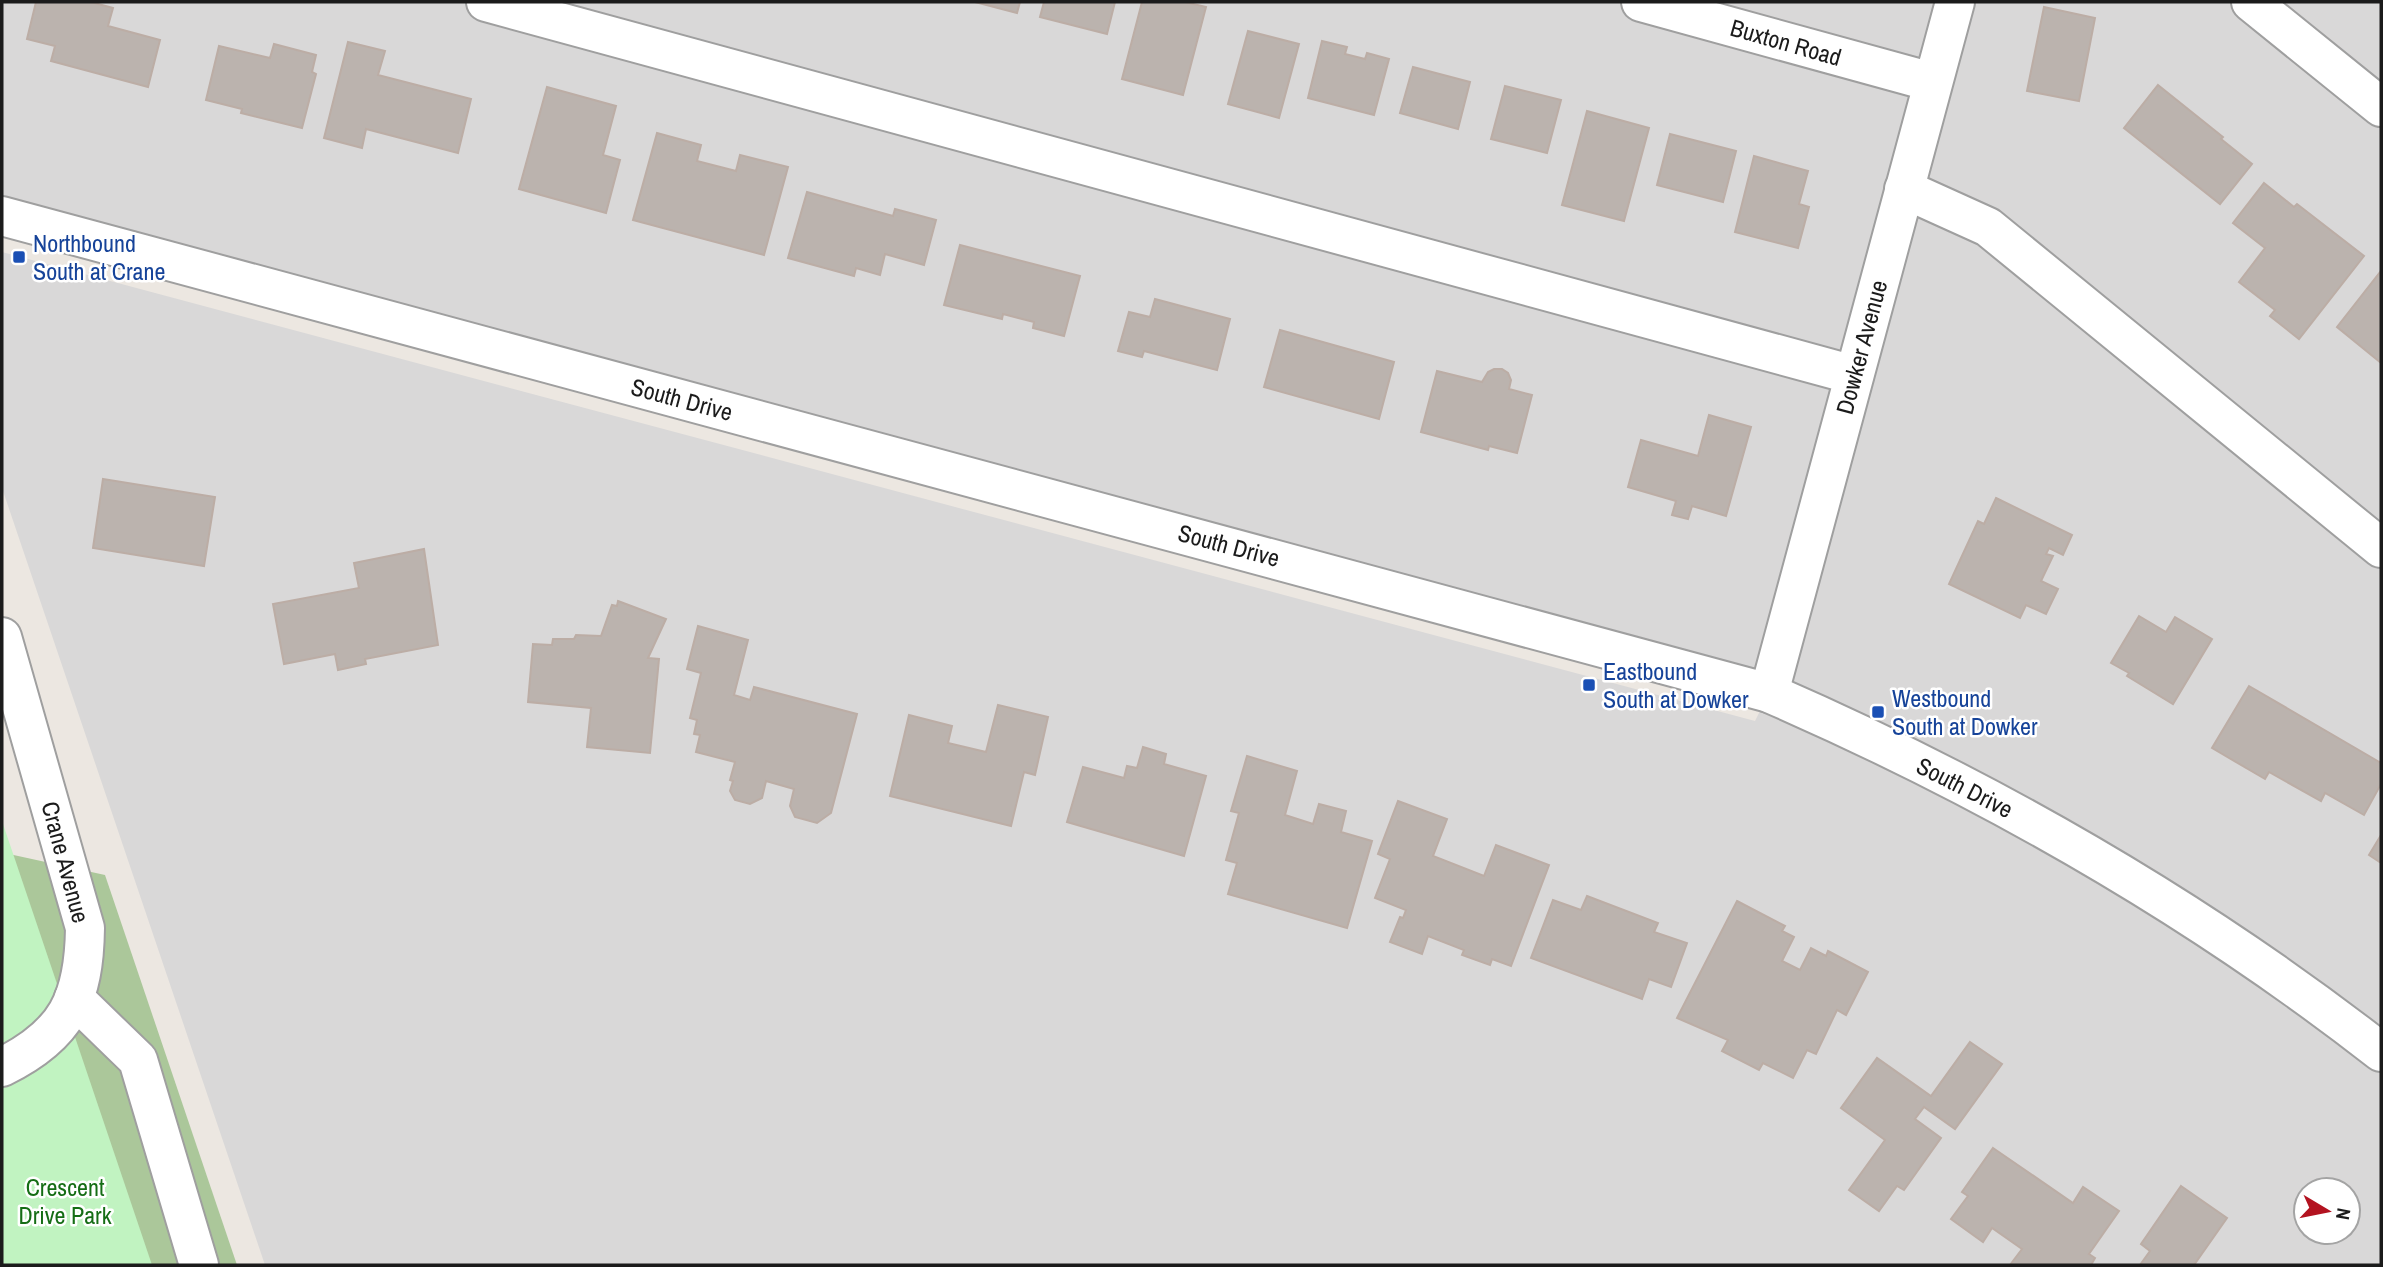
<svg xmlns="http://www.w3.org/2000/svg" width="2383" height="1267" font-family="'Archivo Narrow',sans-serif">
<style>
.residential{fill:#d9d8d8;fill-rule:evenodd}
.forest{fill:#abc79a}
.park{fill:#c1f3c1}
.building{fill:#bbb3ae;stroke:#bcada5;stroke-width:2}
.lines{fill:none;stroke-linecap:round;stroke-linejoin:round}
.minor-casing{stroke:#9f9f9f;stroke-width:42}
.minor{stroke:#fff;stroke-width:38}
.transit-dot{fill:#1a4fb4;stroke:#fff;stroke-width:2.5}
.labels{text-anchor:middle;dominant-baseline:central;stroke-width:5;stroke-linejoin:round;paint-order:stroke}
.street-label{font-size:24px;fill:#1b1b1b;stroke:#fff}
.transit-label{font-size:24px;fill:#164399;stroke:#fff;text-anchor:start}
.park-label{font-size:24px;fill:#156d15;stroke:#fff}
</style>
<rect width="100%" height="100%" fill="#ece7e1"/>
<path class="residential" d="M 2,2 L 2381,2 L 2381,1265 L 265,1265 L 2,488 L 2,252 L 1755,721 L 1769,693 L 2,216 ZM 2306,1190 L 2348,1190 L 2348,1232 L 2306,1232 Z"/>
<path class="forest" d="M 9,854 L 105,875 L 237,1265 L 2,1265 L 2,1097 Z"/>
<path class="park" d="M 2,821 L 152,1265 L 2,1265 Z"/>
<g class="building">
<path d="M 36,2 L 91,2 L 113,8 L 108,26 L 160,40 L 148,87 L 51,61 L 55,46 L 27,39 Z"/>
<path d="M 975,2 L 1020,2 L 1017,13 Z"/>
<path d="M 1044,2 L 1115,2 L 1107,34 L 1040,17 Z"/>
<path d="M 1142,2 L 1185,2 L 1206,7 L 1183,95 L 1122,79 Z"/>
<path d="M 2044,7 L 2095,18 L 2079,101 L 2027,91 Z"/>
<path d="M 1248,31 L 1299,44 L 1279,118 L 1228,104 Z"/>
<path d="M 1322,41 L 1347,47 L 1345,54 L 1365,59 L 1367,53 L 1389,59 L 1374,115 L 1308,98 Z"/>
<path d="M 348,42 L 385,51 L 378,75 L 471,99 L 458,153 L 366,129 L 362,148 L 324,138 Z"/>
<path d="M 274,44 L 316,55 L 312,72 L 316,74 L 302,128 L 241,113 L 242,109 L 206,100 L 219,46 L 270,58 Z"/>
<path d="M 1413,67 L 1470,82 L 1458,129 L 1400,113 Z"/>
<path d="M 2158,85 L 2223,137 L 2221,139 L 2252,164 L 2220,204 L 2124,128 Z"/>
<path d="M 1505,86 L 1561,100 L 1547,153 L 1491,139 Z"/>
<path d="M 547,87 L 616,106 L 603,155 L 620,160 L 606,213 L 519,189 Z"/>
<path d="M 1587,111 L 1649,128 L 1624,221 L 1562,205 Z"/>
<path d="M 657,133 L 701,145 L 697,161 L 736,171 L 740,155 L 788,167 L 764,255 L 633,220 Z"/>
<path d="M 1670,134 L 1736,151 L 1723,202 L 1657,185 Z"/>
<path d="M 1754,156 L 1808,171 L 1799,204 L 1809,207 L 1798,248 L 1735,232 Z"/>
<path d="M 2264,183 L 2294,207 L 2297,204 L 2364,256 L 2299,339 L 2270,316 L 2275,310 L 2239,282 L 2265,248 L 2233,223 Z"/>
<path d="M 807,192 L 893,216 L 895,209 L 936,220 L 924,265 L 885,254 L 880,275 L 856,268 L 854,276 L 788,258 Z"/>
<path d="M 960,245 L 1080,276 L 1064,336 L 1033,328 L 1034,322 L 1003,314 L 1002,319 L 944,305 Z"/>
<path d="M 2381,271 L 2381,363 L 2337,327 Z"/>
<path d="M 1155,299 L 1230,319 L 1217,370 L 1144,351 L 1142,357 L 1118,351 L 1129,312 L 1150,317 Z"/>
<path d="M 1280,330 L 1394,362 L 1379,419 L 1264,387 Z"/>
<path d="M 1494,369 L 1502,369 L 1508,373 L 1511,380 L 1509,389 L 1532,395 L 1517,453 L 1489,446 L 1488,450 L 1421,432 L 1437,371 L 1482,382 L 1488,372 Z"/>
<path d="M 1709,415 L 1751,427 L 1726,516 L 1692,506 L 1688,519 L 1672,515 L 1676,501 L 1628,487 L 1641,440 L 1698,456 Z"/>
<path d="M 103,479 L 215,497 L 204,566 L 93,548 Z"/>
<path d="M 1996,498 L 2072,535 L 2063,555 L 2049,548 L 2046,554 L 2053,556 L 2041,581 L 2058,589 L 2046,614 L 2026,605 L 2020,618 L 1949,584 L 1978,521 L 1984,524 Z"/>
<path d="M 424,549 L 438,645 L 365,659 L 366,664 L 338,670 L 335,654 L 284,664 L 273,604 L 359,588 L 354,563 Z"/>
<path d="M 618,601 L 666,619 L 648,658 L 659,659 L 650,753 L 587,747 L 591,708 L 528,702 L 533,644 L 552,645 L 553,639 L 574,639 L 576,635 L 601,636 L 612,605 L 617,606 Z"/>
<path d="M 2139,616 L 2166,632 L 2175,617 L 2212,639 L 2173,704 L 2127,676 L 2129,673 L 2111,663 Z"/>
<path d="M 698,626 L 748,640 L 734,695 L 750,700 L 754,687 L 857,714 L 831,813 L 817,823 L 795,817 L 790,806 L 794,789 L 766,781 L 762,798 L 750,804 L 735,800 L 730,791 L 733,781 L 730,780 L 735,762 L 696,752 L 700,735 L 694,734 L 697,720 L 690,718 L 701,673 L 687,669 Z"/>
<path d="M 2249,686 L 2381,763 L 2381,784 L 2364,815 L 2325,793 L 2321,801 L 2269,772 L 2265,779 L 2212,748 Z"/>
<path d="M 998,705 L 1048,717 L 1035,775 L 1024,772 L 1011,826 L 890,796 L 909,715 L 952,726 L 948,743 L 986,752 Z"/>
<path d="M 1143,747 L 1166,754 L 1164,764 L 1206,776 L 1184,856 L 1067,822 L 1083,767 L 1124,778 L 1127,766 L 1137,768 Z"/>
<path d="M 1247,756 L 1297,771 L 1285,815 L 1313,824 L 1319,804 L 1346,811 L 1341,832 L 1372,841 L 1347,928 L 1228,894 L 1237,863 L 1226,860 L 1239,813 L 1231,811 Z"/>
<path d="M 1398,801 L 1447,819 L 1433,856 L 1484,876 L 1496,845 L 1549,865 L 1511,966 L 1492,959 L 1490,965 L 1462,955 L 1464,950 L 1428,936 L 1422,954 L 1390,942 L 1400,917 L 1403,918 L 1406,910 L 1375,898 L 1390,859 L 1378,854 Z"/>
<path d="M 2381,835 L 2381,863 L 2369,855 Z"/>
<path d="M 1587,896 L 1658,923 L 1654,932 L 1687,943 L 1671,987 L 1649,979 L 1642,999 L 1531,958 L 1553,900 L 1581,910 Z"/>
<path d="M 1737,901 L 1785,926 L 1782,931 L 1794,937 L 1782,961 L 1800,970 L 1811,948 L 1826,956 L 1828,951 L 1868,972 L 1846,1015 L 1837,1010 L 1816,1054 L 1807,1050 L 1793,1078 L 1763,1063 L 1759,1070 L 1722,1051 L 1728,1040 L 1677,1018 Z"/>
<path d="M 1970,1042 L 2002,1064 L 1955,1129 L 1924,1107 L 1915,1119 L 1941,1138 L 1904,1190 L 1897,1186 L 1879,1211 L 1849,1190 L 1885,1140 L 1841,1108 L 1877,1058 L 1931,1096 Z"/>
<path d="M 1993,1148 L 2073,1203 L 2083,1187 L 2119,1211 L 2089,1254 L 2095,1258 L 2091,1265 L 2010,1265 L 2022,1249 L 1992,1228 L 1983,1242 L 1951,1219 L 1968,1196 L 1962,1192 Z"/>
<path d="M 2181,1186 L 2227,1218 L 2194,1265 L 2140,1265 L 2150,1251 L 2141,1244 Z"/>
</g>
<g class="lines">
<defs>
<g id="minor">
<path d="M 486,2 L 1854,375"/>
<path d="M 1641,2 L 1932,82"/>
<path d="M 2251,2 L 2381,107"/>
<path d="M 1904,189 L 1988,227 L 2381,548"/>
<path d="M 2,216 L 1769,693 C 1987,788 2194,906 2381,1052"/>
<path d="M 2,637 L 85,928 C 84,999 67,1035 2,1067"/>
<path d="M 1769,693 L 1955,2"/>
<path d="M 74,998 L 138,1060 L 199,1265"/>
</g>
</defs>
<use href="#minor" class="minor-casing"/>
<use href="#minor" class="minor"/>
</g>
<g class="transit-dot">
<rect x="12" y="250" width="14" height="14" rx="3.5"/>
<rect x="1582" y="678" width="14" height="14" rx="3.5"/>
<rect x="1871" y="705" width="14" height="14" rx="3.5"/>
</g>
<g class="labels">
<g class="street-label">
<text transform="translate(1786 42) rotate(16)">Buxton Road</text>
<text transform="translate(1861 347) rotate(-75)">Dowker Avenue</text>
<text transform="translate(682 399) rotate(15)">South Drive</text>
<text transform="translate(1229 545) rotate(15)">South Drive</text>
<text transform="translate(1965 787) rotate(27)">South Drive</text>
<text transform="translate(66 862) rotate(75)">Crane Avenue</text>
</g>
<g class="transit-label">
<text x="33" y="243">Northbound<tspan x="33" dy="28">South at Crane</tspan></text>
<text x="1603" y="671">Eastbound<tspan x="1603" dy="28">South at Dowker</tspan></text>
<text x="1892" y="698">Westbound<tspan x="1892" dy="28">South at Dowker</tspan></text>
</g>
<g class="park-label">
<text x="65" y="1187">Crescent<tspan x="65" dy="28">Drive Park</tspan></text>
</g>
</g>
<rect width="2383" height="1267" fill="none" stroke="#1b1b1b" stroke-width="7"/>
<g transform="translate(2327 1211) rotate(100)"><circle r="33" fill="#ffffff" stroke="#a4a4a4" stroke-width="2"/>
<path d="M0-5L12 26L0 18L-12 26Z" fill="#b31320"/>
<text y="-10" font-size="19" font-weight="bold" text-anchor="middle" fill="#1b1b1b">N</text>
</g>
</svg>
